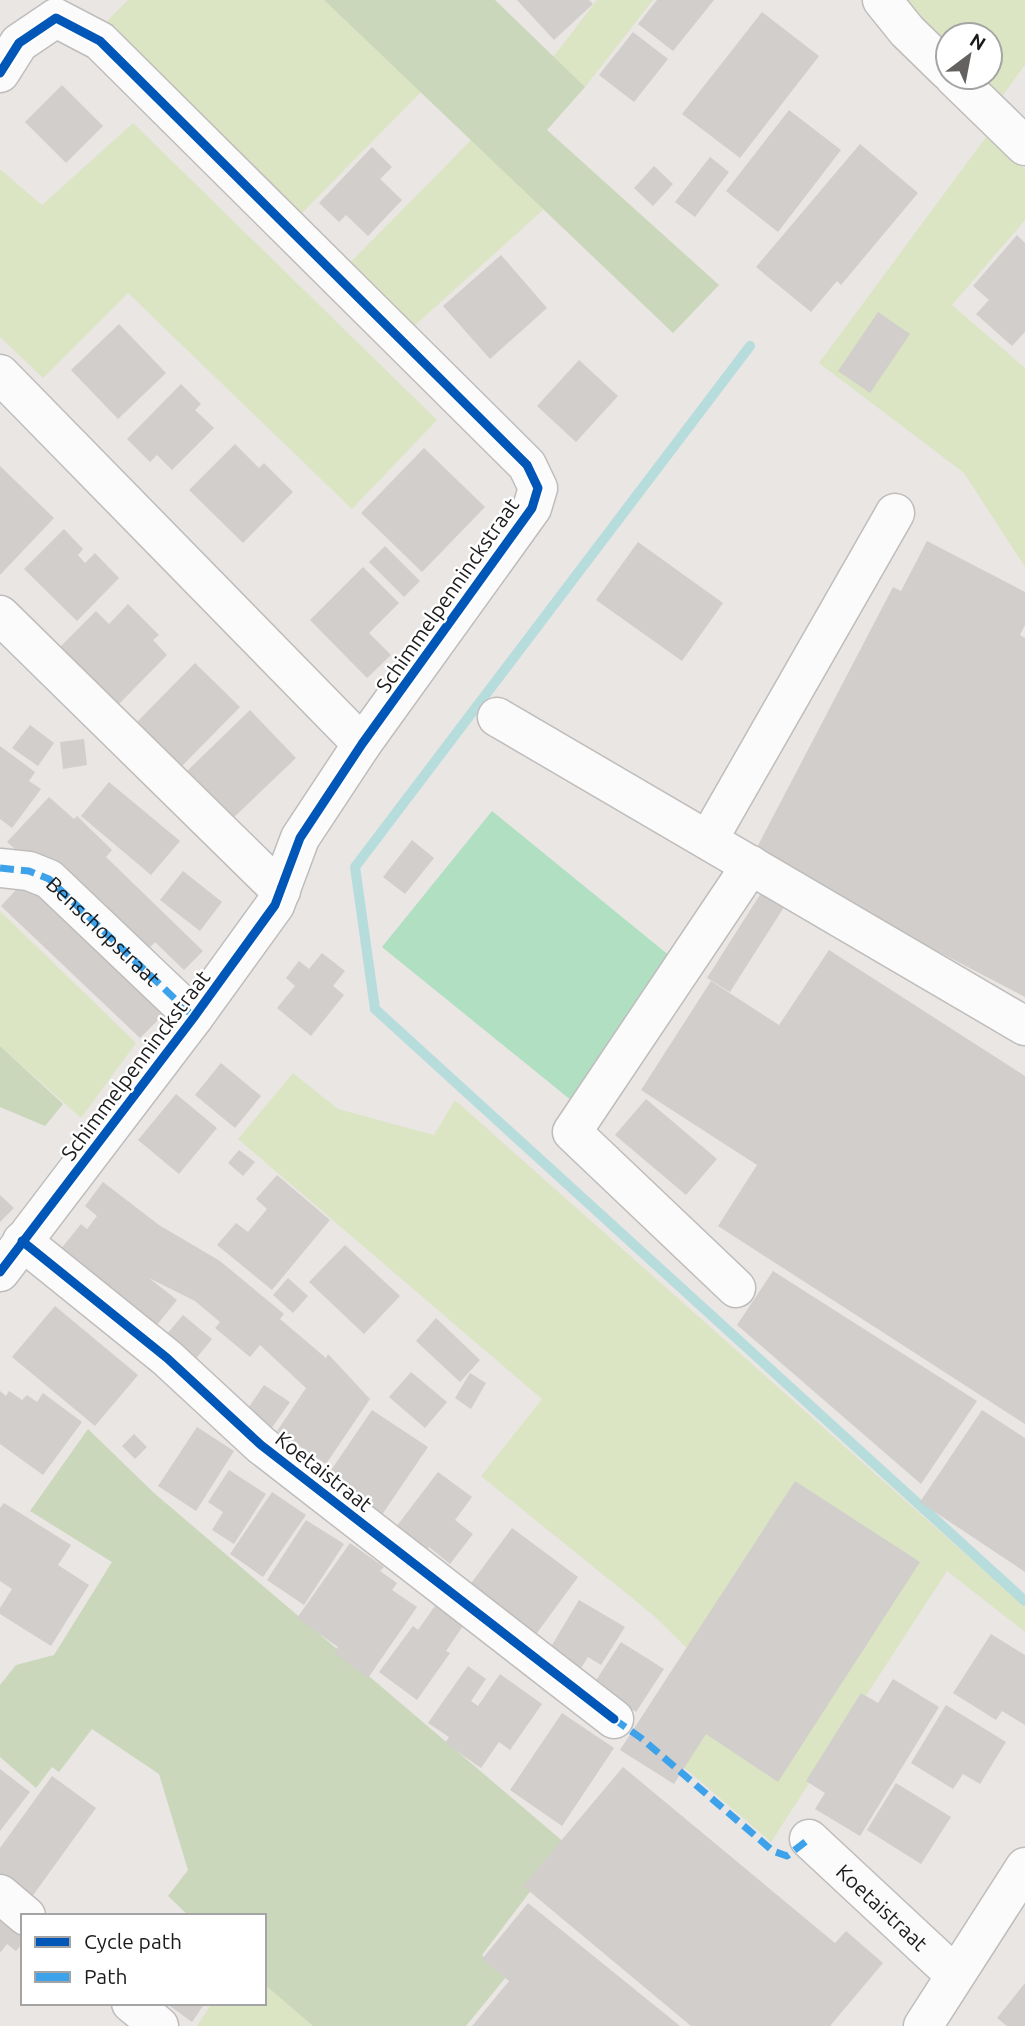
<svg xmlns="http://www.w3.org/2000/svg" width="1025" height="2026" font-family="Ubuntu,sans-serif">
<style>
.grass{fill:#dce5c3}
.forest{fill:#cad7ba}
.pitch{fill:#b0dfc2}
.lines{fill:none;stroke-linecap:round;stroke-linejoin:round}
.stream{stroke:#b7dcdc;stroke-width:10}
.building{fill:#d1cecc}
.minor-casing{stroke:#bfbdbc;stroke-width:41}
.minor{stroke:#fcfbfb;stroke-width:38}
.quiet{stroke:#3da2ea;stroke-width:7;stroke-dasharray:14 7;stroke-linecap:butt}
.cycleway-casing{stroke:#fff;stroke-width:13}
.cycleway{stroke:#0057b8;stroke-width:9}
.labels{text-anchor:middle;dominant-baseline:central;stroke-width:5;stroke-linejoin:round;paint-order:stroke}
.street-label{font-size:21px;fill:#1b1b1b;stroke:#fff}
</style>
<rect width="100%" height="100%" fill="#e9e6e4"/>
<g class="grass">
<path d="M 128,0 L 324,0 L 421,92 L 297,218 L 102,26 Z"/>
<path d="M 597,0 L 653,0 L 585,87 L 553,57 Z"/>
<path d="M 901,0 L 1025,0 L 1025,65 L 998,102 L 972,77 L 990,77 L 990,35 L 948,35 L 948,54 Z"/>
<path d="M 133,123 L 437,420 L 352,509 L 128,293 L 43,378 L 0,337 L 0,169 L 42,205 Z"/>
<path d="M 989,133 L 1025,169 L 1025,220 L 952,305 L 1025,368 L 1025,567 L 964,473 L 819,363 Z"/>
<path d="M 471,140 L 544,209 L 413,327 L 348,265 Z"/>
<path d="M 0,911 L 136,1043 L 81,1118 L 0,1046 Z"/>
<path d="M 293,1073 L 338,1109 L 434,1135 L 455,1100 L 1025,1607 L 1025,1632 L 947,1571 L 771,1842 L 645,1734 L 696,1657 L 653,1615 L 481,1476 L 542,1399 L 238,1139 Z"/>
<path d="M 264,1984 L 313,2026 L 197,2026 L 212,2003 L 264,2003 Z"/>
</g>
<g class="forest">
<path d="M 324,0 L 495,0 L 585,87 L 547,130 L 719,285 L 673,333 Z"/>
<path d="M 0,1046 L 63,1104 L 45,1126 L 0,1107 Z"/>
<path d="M 88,1429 L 154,1493 L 566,1844 L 482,1955 L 506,1977 L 466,2026 L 313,2026 L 264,1984 L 264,1916 L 189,1916 L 168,1896 L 188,1870 L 159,1774 L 92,1729 L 59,1772 L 52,1767 L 36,1788 L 0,1757 L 0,1685 L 16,1665 L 54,1655 L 112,1562 L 30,1511 Z"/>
</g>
<path class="pitch" d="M 492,811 L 687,970 L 577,1105 L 382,947 Z"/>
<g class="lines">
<path class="stream" d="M 750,346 L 355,867 L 375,1009 L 1025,1601"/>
</g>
<g class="building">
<path d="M 517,0 L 589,0 L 593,4 L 554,40 Z"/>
<path d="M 657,0 L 714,0 L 673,51 L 638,24 Z"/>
<path d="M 762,12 L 819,56 L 740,158 L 682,114 Z"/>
<path d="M 633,32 L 668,59 L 634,102 L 599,75 Z"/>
<path d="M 62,85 L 103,126 L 66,163 L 25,122 Z"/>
<path d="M 789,110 L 841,150 L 778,232 L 726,191 Z"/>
<path d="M 860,144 L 918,193 L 841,285 L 837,281 L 811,312 L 756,267 Z"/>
<path d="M 372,147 L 392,167 L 380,179 L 402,200 L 368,236 L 346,215 L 339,222 L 319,203 Z"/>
<path d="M 710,157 L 729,172 L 695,217 L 675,202 Z"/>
<path d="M 654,166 L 673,184 L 653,206 L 634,188 Z"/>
<path d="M 1017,235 L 1025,243 L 1025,332 L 1012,346 L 976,314 L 989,300 L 973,286 Z"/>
<path d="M 501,255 L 547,308 L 490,359 L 443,306 Z"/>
<path d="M 878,312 L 910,334 L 870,393 L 838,371 Z"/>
<path d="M 119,324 L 166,373 L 118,419 L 71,370 Z"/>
<path d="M 579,360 L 618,396 L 576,442 L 537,406 Z"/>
<path d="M 181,384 L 201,404 L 195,410 L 214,428 L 172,470 L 157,455 L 150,462 L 127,439 Z"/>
<path d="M 235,444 L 259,468 L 264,463 L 293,492 L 243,543 L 189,490 Z"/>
<path d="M 424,448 L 485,507 L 422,572 L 361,513 Z"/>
<path d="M 0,466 L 54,518 L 0,575 Z"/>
<path d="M 64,529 L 83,549 L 78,555 L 85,563 L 95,553 L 119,578 L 77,621 L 24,569 Z"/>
<path d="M 927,541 L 1025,592 L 1025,625 L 1020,635 L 1025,638 L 1025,997 L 753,855 L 893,587 L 901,591 Z"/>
<path d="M 638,542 L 723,603 L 682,661 L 596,600 Z"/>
<path d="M 385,546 L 420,581 L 404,597 L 369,562 Z"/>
<path d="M 363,567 L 399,603 L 369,633 L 391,655 L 367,678 L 310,620 Z"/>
<path d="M 128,604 L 159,635 L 153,640 L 167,655 L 118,705 L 59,648 L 96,611 L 109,624 Z"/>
<path d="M 195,663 L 240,707 L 182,766 L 137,722 Z"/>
<path d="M 250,710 L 296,758 L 230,821 L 184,774 Z"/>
<path d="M 30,725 L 54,743 L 38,766 L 12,748 Z"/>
<path d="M 84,739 L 87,765 L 63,769 L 60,742 Z"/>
<path d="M 0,746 L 35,772 L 29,781 L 41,789 L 12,828 L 0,819 Z"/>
<path d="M 109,782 L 180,841 L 151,875 L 81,816 Z"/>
<path d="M 49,797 L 74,819 L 77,816 L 112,850 L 106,857 L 203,951 L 184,970 L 155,942 L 142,956 L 39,854 L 30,862 L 7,842 Z"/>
<path d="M 412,840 L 434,858 L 405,894 L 383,877 Z"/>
<path d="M 183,871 L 222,902 L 200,931 L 160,900 Z"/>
<path d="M 28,877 L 168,1010 L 140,1038 L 1,906 Z"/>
<path d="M 763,890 L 786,904 L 730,992 L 707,978 Z"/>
<path d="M 829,950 L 1025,1076 L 1025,1424 L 718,1226 L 757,1165 L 641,1090 L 711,981 L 779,1025 Z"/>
<path d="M 322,953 L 345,971 L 333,986 L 344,995 L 311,1036 L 277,1008 L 295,986 L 286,978 L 299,961 L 309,969 Z"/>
<path d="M 221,1063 L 261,1096 L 235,1128 L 195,1095 Z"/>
<path d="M 176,1094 L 217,1128 L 179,1174 L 138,1140 Z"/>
<path d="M 646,1099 L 717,1159 L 686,1195 L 615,1135 Z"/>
<path d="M 239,1150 L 255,1162 L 243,1176 L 228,1163 Z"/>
<path d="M 277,1175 L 330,1220 L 272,1290 L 217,1245 L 236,1223 L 248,1232 L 267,1209 L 256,1199 Z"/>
<path d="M 103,1182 L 159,1225 L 220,1261 L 284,1314 L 280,1319 L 326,1358 L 328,1354 L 370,1399 L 326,1464 L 277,1431 L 306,1388 L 260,1345 L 250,1357 L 215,1328 L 220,1322 L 195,1301 L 149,1278 L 177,1300 L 152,1331 L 56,1255 L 81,1224 L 87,1229 L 97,1216 L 85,1206 Z"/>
<path d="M 0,1195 L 14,1208 L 0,1222 Z"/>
<path d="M 345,1245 L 400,1296 L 364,1334 L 309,1282 Z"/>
<path d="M 773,1271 L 977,1401 L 921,1484 L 737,1325 Z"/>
<path d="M 288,1278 L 308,1296 L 293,1313 L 273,1295 Z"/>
<path d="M 55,1306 L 138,1375 L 95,1426 L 12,1357 Z"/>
<path d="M 183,1315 L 212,1339 L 190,1366 L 160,1342 Z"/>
<path d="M 436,1318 L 480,1360 L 460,1382 L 416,1341 Z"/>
<path d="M 411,1372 L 447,1402 L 425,1428 L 389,1397 Z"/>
<path d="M 470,1373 L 486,1383 L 471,1409 L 455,1398 Z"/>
<path d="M 264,1385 L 290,1402 L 269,1432 L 244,1414 Z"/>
<path d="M 0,1391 L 6,1396 L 9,1391 L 22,1400 L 27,1395 L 37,1402 L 43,1393 L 82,1422 L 43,1475 L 0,1444 Z"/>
<path d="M 372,1410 L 428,1447 L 377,1522 L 321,1485 Z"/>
<path d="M 982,1410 L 1025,1438 L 1025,1572 L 920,1502 Z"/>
<path d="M 197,1427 L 234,1451 L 196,1511 L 158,1486 Z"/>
<path d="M 134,1434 L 147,1447 L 135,1459 L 122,1446 Z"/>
<path d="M 229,1470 L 266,1494 L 234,1544 L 212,1530 L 223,1512 L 208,1502 Z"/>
<path d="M 438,1472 L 472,1497 L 455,1520 L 473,1534 L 450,1564 L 429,1547 L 420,1558 L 390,1535 Z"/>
<path d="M 795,1481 L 920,1562 L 778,1782 L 706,1734 L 674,1784 L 620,1750 Z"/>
<path d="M 272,1492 L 306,1515 L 263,1577 L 230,1554 Z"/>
<path d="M 4,1503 L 71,1545 L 58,1565 L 89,1585 L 51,1646 L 0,1614 L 0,1608 L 12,1589 L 0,1581 L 0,1508 Z"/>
<path d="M 306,1520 L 344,1544 L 304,1605 L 267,1580 Z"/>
<path d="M 512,1528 L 578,1577 L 531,1641 L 469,1586 Z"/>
<path d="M 350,1543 L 384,1567 L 380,1571 L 397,1583 L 392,1590 L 417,1607 L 368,1678 L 334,1653 L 338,1647 L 297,1618 Z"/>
<path d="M 579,1600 L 625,1627 L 601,1665 L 588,1657 L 574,1679 L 543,1660 Z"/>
<path d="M 435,1606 L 463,1626 L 446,1651 L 450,1653 L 417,1700 L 379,1672 L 413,1626 L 418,1630 Z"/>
<path d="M 991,1634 L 1025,1655 L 1025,1725 L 1002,1711 L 996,1720 L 953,1693 Z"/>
<path d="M 621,1642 L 664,1669 L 636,1712 L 593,1685 Z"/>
<path d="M 468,1666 L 486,1679 L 471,1701 L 478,1706 L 500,1674 L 542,1704 L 510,1750 L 499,1742 L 481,1768 L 445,1743 L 449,1737 L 428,1723 Z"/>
<path d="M 893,1679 L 939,1707 L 860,1836 L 815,1809 L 825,1793 L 806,1781 L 861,1693 L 878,1703 Z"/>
<path d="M 946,1705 L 1006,1742 L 980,1784 L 963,1774 L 953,1789 L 911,1763 Z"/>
<path d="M 562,1713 L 614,1748 L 562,1826 L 510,1790 Z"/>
<path d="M 623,1767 L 835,1943 L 846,1931 L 883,1963 L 830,2026 L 691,2026 L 523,1886 Z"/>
<path d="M 0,1769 L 30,1792 L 0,1831 Z"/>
<path d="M 52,1776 L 96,1808 L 31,1898 L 0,1875 L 0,1848 Z"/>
<path d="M 896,1783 L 951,1817 L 921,1864 L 867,1830 Z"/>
<path d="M 0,1899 L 23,1917 L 23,1942 L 16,1951 L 7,1944 L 0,1953 Z"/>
<path d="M 528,1903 L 680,2026 L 472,2026 L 509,1981 L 482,1959 Z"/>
<path d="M 1025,1983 L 1025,2026 L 1007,2026 L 997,2018 Z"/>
<path d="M 166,2003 L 205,2003 L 192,2022 Z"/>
</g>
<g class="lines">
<defs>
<g id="minor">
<path d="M 882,0 L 907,31 L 948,71"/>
<path d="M 0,73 L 19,43 L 56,18 L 100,41 L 527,465 L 538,488 L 532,508 L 362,744 L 300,838 L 275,905 L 194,1017 L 0,1272"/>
<path d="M 954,77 L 1025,146"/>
<path d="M 0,374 L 362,744"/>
<path d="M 0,615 L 281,891"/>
<path d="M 497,717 L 1025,1026"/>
<path d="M 708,840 L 895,513"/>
<path d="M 0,868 L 29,871 L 49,879 L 194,1017"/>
<path d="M 22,1241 L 167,1358 L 261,1445 L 614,1719"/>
<path d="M 736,1288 L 572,1132 L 751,865"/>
<path id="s1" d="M 809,1839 L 955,1975"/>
<path d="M 0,1894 L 26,1916"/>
<path d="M 131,2003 L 159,2026"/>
<path d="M 923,2026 L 1025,1867"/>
</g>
</defs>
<use href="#minor" class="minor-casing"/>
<use href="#minor" class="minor"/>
<g class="quiet">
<path id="s2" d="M 0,868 L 29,871 L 49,879 L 194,1017"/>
<path d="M 614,1719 L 641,1738 L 773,1851 L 787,1856 L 809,1839"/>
</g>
<defs>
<g id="cycleway">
<path d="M 0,73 L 19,43 L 56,18 L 100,41 L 527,465 L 538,488 L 532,508 L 362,744 L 300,838 L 275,905 L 194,1017 L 0,1272"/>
<path d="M 22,1241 L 167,1358 L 261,1445 L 614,1719"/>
</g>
</defs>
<use href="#cycleway" class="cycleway-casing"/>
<use href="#cycleway" class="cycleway"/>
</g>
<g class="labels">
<g class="street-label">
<text transform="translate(447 595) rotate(-55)">Schimmelpenninckstraat</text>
<text stroke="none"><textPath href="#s2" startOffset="126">Benschopstraat</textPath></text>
<text transform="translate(135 1065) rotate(-53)">Schimmelpenninckstraat</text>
<text transform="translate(324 1471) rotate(38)">Koetaistraat</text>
<text stroke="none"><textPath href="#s1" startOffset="100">Koetaistraat</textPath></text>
</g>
</g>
<rect x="21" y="1914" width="245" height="91" fill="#ffffff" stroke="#a4a4a4" stroke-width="2"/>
<rect x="35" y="1937" width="35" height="10" fill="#0057b8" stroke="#a4a4a4" stroke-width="2"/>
<text x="84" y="1949" font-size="21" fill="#1b1b1b">Cycle path</text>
<rect x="35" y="1972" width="35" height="10" fill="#3da2ea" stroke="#a4a4a4" stroke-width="2"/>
<text x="84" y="1984" font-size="21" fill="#1b1b1b">Path</text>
<g transform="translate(969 56) rotate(32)"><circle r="33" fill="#ffffff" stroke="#a4a4a4" stroke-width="2"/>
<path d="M0-5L12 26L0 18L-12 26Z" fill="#636261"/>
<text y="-10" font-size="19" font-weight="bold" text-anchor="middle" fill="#1b1b1b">N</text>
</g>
</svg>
